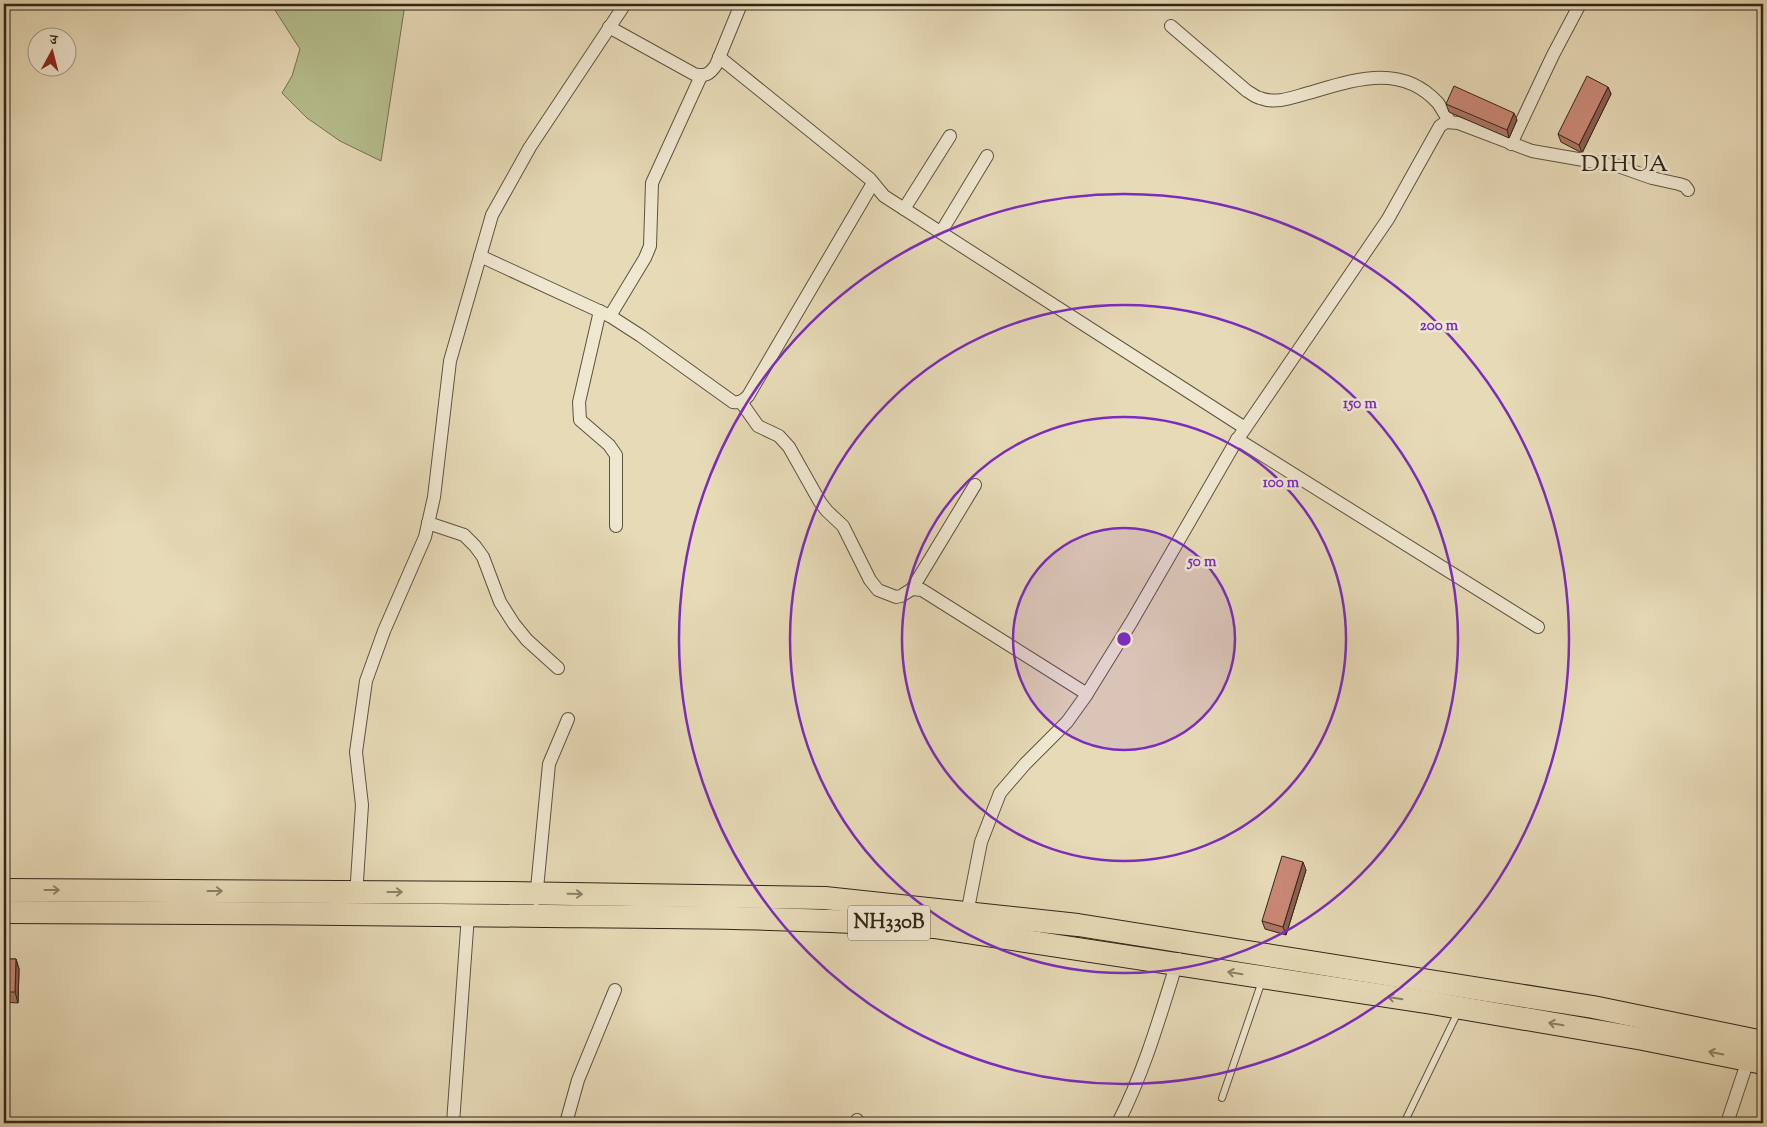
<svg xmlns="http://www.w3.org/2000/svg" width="1767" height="1127" font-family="'Sorts Mill Goudy','Noto Serif Devanagari',serif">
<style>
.green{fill:#b6bf8e;stroke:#737254}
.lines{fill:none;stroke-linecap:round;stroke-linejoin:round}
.lane-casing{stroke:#5e5340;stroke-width:8}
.street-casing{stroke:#5e5340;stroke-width:14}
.highway-casing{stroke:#302619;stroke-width:24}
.lane{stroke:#efe7d0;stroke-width:6}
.street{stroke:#efe7d0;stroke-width:12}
.highway{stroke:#e7dab7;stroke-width:22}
.wall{fill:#ae7565;stroke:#302619}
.shaded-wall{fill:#8d5f53;stroke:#302619}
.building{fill:#ca8876;stroke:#302619}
.oneway{stroke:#8c8068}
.ring{fill:none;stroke:#7b2cbf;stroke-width:2.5}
.labels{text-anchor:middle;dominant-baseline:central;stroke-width:5;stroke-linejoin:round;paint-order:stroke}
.shield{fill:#efe7d0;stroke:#696050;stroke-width:1}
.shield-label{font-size:20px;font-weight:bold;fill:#302619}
.quarter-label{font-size:24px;letter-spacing:1px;fill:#302619;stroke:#efe7d0}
.centre{fill:#7b2cbf;stroke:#efe7d0;stroke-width:2.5}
.ring-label{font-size:15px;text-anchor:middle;font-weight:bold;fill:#7b2cbf;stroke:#efe7d0;stroke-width:5;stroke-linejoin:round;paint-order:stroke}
</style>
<rect width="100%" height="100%" fill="#e7dab7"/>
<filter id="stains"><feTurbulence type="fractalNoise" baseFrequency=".004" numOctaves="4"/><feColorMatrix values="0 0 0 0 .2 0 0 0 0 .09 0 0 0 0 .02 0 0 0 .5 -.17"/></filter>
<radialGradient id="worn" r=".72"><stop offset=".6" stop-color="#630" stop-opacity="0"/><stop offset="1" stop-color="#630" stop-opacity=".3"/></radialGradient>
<path class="green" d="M 271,4 L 405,4 L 381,161 L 340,141 L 307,118 L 282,93 L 292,76 L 300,49 Z"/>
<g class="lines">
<defs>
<g id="lane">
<path d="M 1222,1098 L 1262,981"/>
<path d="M 1404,1123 L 1458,1012"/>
</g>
<g id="street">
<path d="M 1171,26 L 1247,91 C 1251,93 1255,97 1260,98 C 1275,104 1291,98 1305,94 C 1351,81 1400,61 1438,103 C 1442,109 1446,116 1450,122"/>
<path d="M 609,27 L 694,74 C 705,77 710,74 716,65 L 741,4"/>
<path d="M 719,57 L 870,179 L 884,196 L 1245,428"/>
<path d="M 1511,144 L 1553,55 L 1580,4"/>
<path d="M 904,209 L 950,136"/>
<path d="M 941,232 L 987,156"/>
<path d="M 480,256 L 610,316 L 641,336 L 733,402 C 740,403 743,401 748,396 L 873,183"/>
<path d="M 600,311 L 579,402 L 580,420 L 609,445 L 616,455 L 616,526"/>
<path d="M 610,316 L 645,258 L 650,246 L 652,183 L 701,76"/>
<path d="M 741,402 L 758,426 L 779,436 L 789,447 L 820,502 L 827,511 L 843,526 L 870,580 L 878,590 L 896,597 L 901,596 L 912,589 L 922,590 L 1087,694"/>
<path d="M 1237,439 L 1538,627"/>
<path d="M 428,523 L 464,535 L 475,546 L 483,557 L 500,602 L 514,624 L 527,640 L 558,668"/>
<path d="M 912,589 L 975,485"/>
<path d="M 356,896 L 362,805 L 356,752 L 366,681 L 384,631 L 425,537 L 434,497 L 450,361 L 492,215 L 530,147 L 625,4"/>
<path d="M 536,899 L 549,764 L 568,719"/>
<path d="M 966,919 L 981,842 L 1000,793 L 1025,764 L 1067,722 L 1085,697 L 1132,621 L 1235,443 L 1388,219 L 1440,126 L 1446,122 L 1458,123 L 1532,151 L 1618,166 L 1652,178 L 1679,184 L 1685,186 L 1688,190"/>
<path d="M 453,1123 L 468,915"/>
<path d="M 566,1123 L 578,1080 L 615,990"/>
<path d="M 856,1123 L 857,1120"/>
<path d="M 1118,1123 C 1145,1070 1160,1016 1178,959"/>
<path d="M 1727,1123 L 1748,1060"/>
</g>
<g id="highway">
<path d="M 4,890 L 509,893 L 825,898 L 1078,925 L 1593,1007 L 1763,1042"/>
<path d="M 4,912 C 185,912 365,914 546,916 C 676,917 805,917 934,927 L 1432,1003 L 1643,1039 L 1763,1063"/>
</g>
</defs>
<use href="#lane" class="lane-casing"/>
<use href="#street" class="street-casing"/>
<use href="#highway" class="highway-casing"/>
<use href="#lane" class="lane"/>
<use href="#street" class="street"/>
<use href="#highway" class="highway"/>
</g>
<g class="wall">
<path d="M 1608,87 L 1611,94 L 1582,153 L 1561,142 L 1558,134 Z"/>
<path d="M 1446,104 L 1517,120 L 1509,138 L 1449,112 Z"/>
<path d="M 1306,870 L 1286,935 L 1265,929 L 1262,921 Z"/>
<path d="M 4,959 L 16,959 L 19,969 L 18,1003 L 4,1002 Z"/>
</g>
<g class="shaded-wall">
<path d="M 1608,87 L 1611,94 L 1582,153 L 1579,145 Z"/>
<path d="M 1514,113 L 1517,120 L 1509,138 L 1507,130 Z"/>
<path d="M 1303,862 L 1306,870 L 1286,935 L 1283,927 Z"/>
<path d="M 16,959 L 19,969 L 18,1003 L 15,992 Z"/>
</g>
<g class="building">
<path d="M 1587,76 L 1608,87 L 1579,145 L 1558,134 Z"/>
<path d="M 1454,86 L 1514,113 L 1507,130 L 1446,104 Z"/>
<path d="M 1282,856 L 1303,862 L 1283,927 L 1262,921 Z"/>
<path d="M 4,959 L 16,959 L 15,992 L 4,992 Z"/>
</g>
<defs><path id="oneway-shaft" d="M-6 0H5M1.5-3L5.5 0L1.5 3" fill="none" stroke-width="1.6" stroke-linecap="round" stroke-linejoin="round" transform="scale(1.25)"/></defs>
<g class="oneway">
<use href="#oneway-shaft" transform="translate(52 890)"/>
<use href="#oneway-shaft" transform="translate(215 891)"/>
<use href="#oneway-shaft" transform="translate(395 892)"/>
<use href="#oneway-shaft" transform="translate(575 894) rotate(1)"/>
<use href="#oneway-shaft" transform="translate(1235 973) rotate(-171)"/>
<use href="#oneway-shaft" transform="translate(1395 998) rotate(-171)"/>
<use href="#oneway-shaft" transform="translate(1556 1024) rotate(-170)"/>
<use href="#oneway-shaft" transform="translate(1716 1053) rotate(-169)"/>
</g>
<circle cx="1124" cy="639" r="111" fill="#7b2cbf" fill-opacity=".12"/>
<g class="ring">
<circle cx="1124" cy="639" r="111"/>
<circle cx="1124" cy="639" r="222"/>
<circle cx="1124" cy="639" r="334"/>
<circle cx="1124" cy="639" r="445"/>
</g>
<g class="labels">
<rect class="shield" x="848" y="905.5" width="82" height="35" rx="4"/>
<g class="shield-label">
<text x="889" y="923">NH330B</text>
</g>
<g class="quarter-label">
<text x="1625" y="165">DIHUA</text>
</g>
</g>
<circle cx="1124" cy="639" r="8" class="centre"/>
<g class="ring-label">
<text x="1439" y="330">200 m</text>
<text x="1360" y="408">150 m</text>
<text x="1281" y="487">100 m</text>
<text x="1202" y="566">50 m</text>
</g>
<rect width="1767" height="1127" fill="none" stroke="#e7dab7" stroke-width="20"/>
<rect x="5" y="5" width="1757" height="1117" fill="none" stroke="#302619" stroke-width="2.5"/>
<rect x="10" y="10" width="1747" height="1107" fill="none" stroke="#302619"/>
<g transform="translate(52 52) rotate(7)"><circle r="24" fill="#efe7d0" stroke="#a39a87"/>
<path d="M0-4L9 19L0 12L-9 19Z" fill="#8f2418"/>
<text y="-8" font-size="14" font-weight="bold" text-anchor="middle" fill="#302619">उ</text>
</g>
<rect width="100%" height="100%" filter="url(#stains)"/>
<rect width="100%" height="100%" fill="url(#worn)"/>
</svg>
